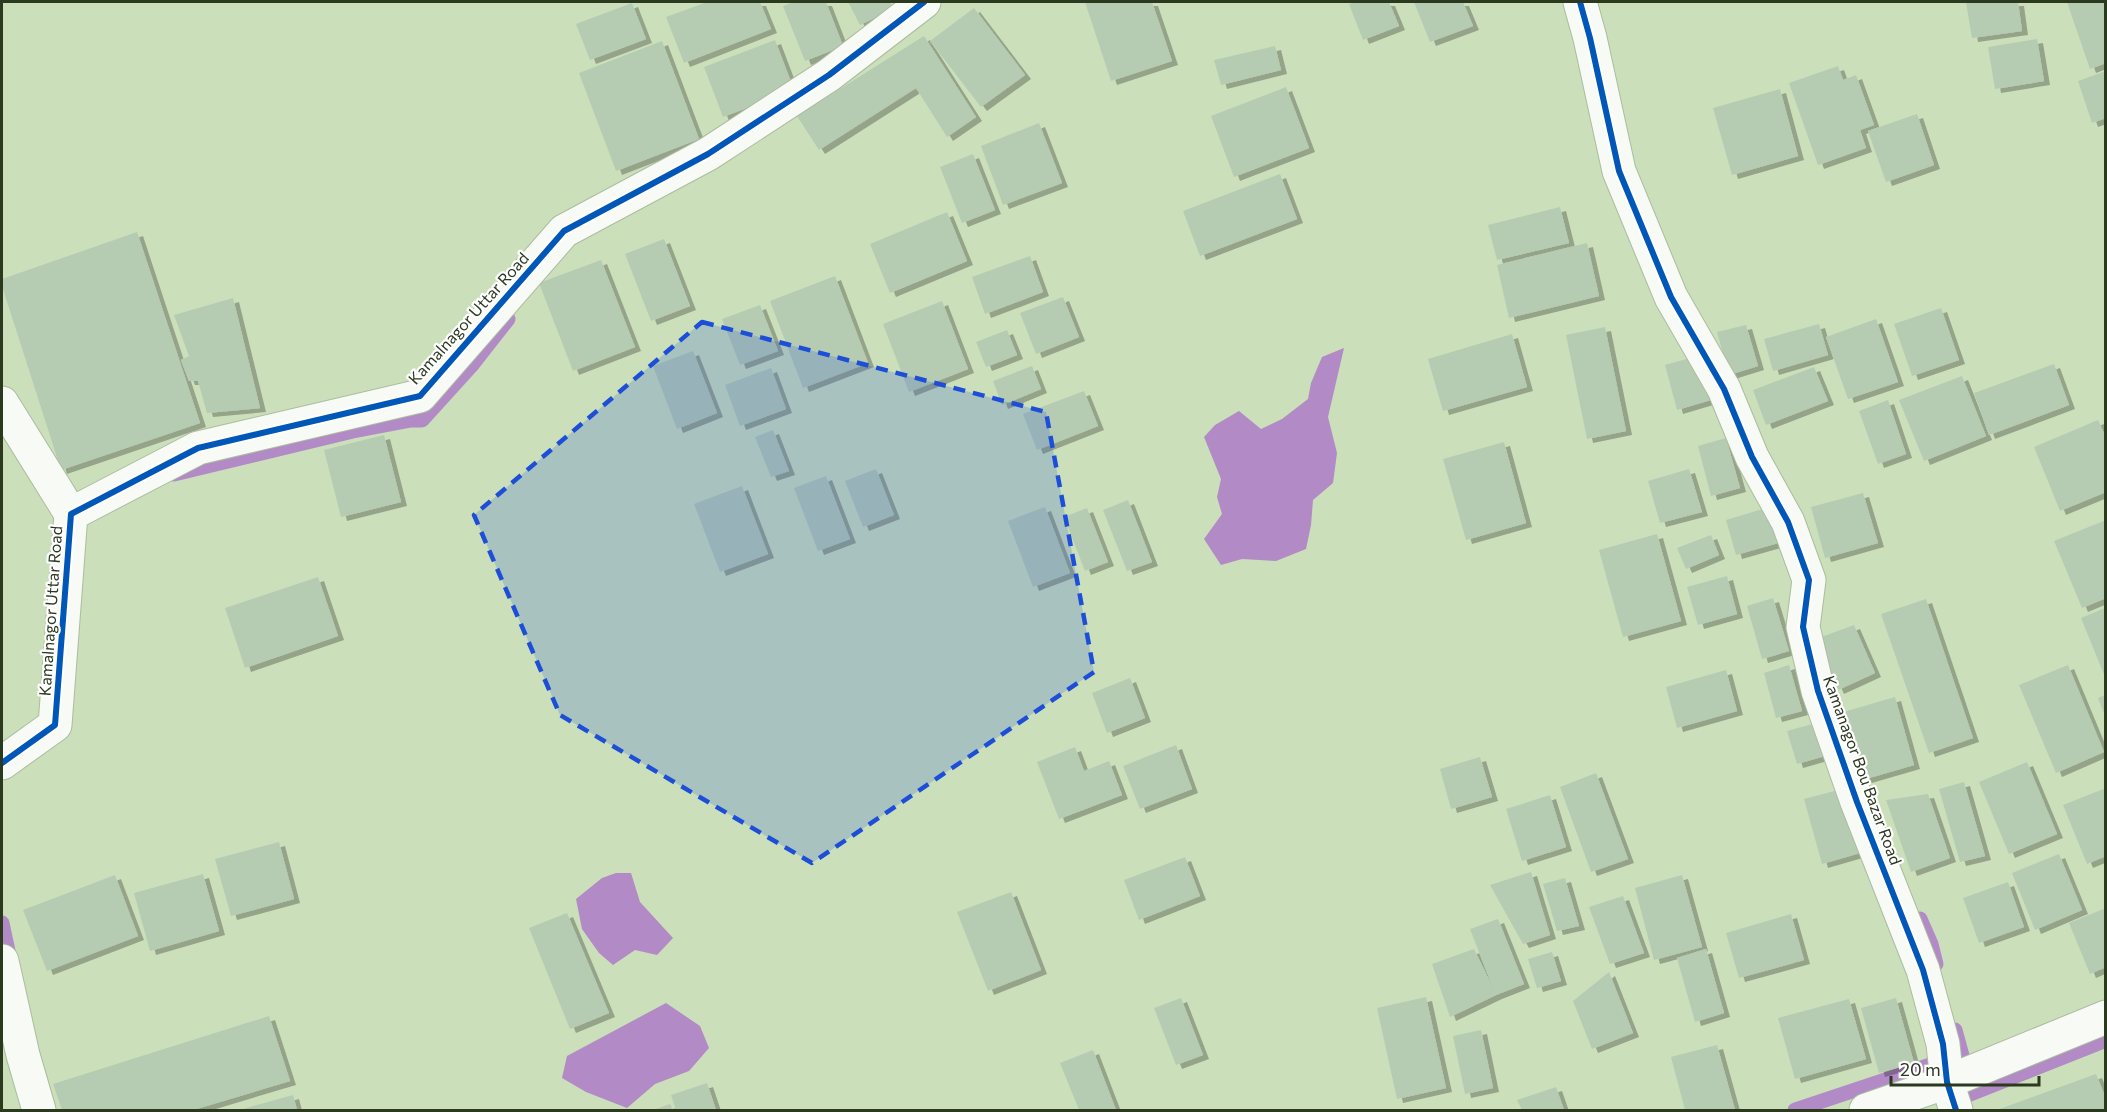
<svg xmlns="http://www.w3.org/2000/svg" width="2107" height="1112" font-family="Commissioner,sans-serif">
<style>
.water{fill:#b18ac6}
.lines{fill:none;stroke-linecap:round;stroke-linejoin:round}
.stream{stroke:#b18ac6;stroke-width:15}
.building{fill:#b6ccb2;filter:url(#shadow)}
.minor-casing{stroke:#acbca0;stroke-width:35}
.minor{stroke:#f7faf5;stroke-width:33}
.cycleway-casing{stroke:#fff;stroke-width:10}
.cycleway{stroke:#0057b8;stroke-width:6}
.marked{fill:#1d4ed8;fill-opacity:0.2;stroke:#1d4ed8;stroke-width:4.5;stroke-dasharray:12 8;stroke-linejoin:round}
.labels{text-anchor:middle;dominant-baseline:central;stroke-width:4.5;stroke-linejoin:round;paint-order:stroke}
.street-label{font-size:16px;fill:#2b391f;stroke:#fff}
</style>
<defs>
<filter id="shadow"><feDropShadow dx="6" dy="4" stdDeviation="0" flood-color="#0004"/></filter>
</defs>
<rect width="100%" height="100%" fill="#cbdfbb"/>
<g class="water">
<path d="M 1344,348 L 1328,417 L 1337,453 L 1333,483 L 1313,500 L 1311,525 L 1306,549 L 1276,561 L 1242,559 L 1221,565 L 1204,539 L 1222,514 L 1217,497 L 1221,479 L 1204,437 L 1215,425 L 1239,411 L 1261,429 L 1282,419 L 1308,399 L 1311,383 L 1322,357 Z"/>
<path d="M 616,873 L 631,873 L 640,902 L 673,938 L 657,955 L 635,950 L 613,965 L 599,953 L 582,929 L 576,899 L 602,878 Z"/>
<path d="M 666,1003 L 700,1026 L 709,1048 L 689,1071 L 655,1084 L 627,1108 L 586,1092 L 562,1078 L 567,1056 Z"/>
</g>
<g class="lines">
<g class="stream">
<path d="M 174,474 L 353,431 L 411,420 L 422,420 L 471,366 L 508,319"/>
<path d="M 1920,919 L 1931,944 L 1936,964"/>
<path d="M 2,923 L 11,965"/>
<path d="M 1955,1030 L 1967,1074"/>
<path d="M 1963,1108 L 1960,1098 L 2106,1040"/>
<path d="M 1795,1110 L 1936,1063"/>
</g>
</g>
<g class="building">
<path d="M 707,2 L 760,2 L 771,29 L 684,63 L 666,17 Z"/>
<path d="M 794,2 L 826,2 L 843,46 L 805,61 L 783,6 Z"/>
<path d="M 848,2 L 890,2 L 893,9 L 860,25 Z"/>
<path d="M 1085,2 L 1152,2 L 1172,61 L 1111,81 Z"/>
<path d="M 1356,2 L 1389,2 L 1399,26 L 1363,40 L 1349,4 Z"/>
<path d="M 1414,2 L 1463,2 L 1473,26 L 1430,42 Z"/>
<path d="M 1966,2 L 2018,2 L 2022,31 L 1972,38 Z"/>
<path d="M 2067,2 L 2106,2 L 2106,63 L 2090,69 Z"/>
<path d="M 632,3 L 646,39 L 590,60 L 576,24 Z"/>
<path d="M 974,8 L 1025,75 L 981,107 L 930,41 Z"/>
<path d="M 924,36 L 976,117 L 947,137 L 916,88 L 819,150 L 797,116 Z"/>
<path d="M 2037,39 L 2044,81 L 1995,89 L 1988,47 Z"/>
<path d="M 775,40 L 794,90 L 723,117 L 704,67 Z"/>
<path d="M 662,41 L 699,139 L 616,171 L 579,73 Z"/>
<path d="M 1275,46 L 1281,70 L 1221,85 L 1214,60 Z"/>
<path d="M 1838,66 L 1843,80 L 1856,75 L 1874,125 L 1860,130 L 1866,148 L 1818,165 L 1789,83 Z"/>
<path d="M 2106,71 L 2106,118 L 2092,123 L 2078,81 Z"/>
<path d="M 1286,87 L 1309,148 L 1234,177 L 1211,116 Z"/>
<path d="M 1780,89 L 1798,156 L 1732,175 L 1713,108 Z"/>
<path d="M 1917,114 L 1934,165 L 1886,182 L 1868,131 Z"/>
<path d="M 1039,123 L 1062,183 L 1003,205 L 981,146 Z"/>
<path d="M 973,154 L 995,210 L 962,223 L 940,167 Z"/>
<path d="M 1280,174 L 1297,219 L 1200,256 L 1183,211 Z"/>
<path d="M 1560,207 L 1569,243 L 1497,260 L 1488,225 Z"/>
<path d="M 947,212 L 967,261 L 890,293 L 870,244 Z"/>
<path d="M 137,232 L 200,423 L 61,470 L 2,286 L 2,279 Z"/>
<path d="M 664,239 L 690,306 L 651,321 L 625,254 Z"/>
<path d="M 1587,243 L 1599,296 L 1509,318 L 1497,265 Z"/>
<path d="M 1030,256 L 1043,292 L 985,314 L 972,277 Z"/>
<path d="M 601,260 L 635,347 L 573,371 L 539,283 Z"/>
<path d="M 835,276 L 868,363 L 803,388 L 770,301 Z"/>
<path d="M 1063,297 L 1079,337 L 1036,354 L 1020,313 Z"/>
<path d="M 233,298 L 260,408 L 207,413 L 198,381 L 189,381 L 181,360 L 189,356 L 174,315 Z"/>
<path d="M 942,301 L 968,369 L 909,392 L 883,324 Z"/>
<path d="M 760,305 L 778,351 L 740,365 L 722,319 Z"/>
<path d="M 1941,308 L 1959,360 L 1912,376 L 1894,324 Z"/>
<path d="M 1876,319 L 1898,382 L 1848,399 L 1826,337 Z"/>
<path d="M 1819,324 L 1828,355 L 1773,371 L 1764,339 Z"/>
<path d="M 1746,325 L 1758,366 L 1729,375 L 1717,332 Z"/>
<path d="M 1605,327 L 1626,431 L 1587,439 L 1566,335 Z"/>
<path d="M 1007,330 L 1017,355 L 986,367 L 976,342 Z"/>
<path d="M 1512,334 L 1527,387 L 1443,411 L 1428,359 Z"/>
<path d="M 693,351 L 717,413 L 677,429 L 653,366 Z"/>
<path d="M 1701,355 L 1714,399 L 1677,410 L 1665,365 Z"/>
<path d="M 2054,364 L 2069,405 L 1989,435 L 1974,393 Z"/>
<path d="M 1032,366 L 1041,389 L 1002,405 L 993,381 Z"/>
<path d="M 1814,367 L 1828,401 L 1766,425 L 1753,390 Z"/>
<path d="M 771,368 L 786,409 L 740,426 L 725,385 Z"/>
<path d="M 1962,376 L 1986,436 L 1924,461 L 1899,400 Z"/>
<path d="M 1084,391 L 1098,426 L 1037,450 L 1023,414 Z"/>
<path d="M 1888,400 L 1906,454 L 1878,464 L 1859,411 Z"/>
<path d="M 2098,420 L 2106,438 L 2106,492 L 2060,511 L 2034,447 Z"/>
<path d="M 773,430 L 789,471 L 771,477 L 755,437 Z"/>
<path d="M 384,435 L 401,502 L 341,517 L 324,450 Z"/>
<path d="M 1726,438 L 1740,488 L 1711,496 L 1698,446 Z"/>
<path d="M 1504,442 L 1526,523 L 1466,540 L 1443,459 Z"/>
<path d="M 876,469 L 894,515 L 863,527 L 845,481 Z"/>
<path d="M 1689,469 L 1702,512 L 1660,523 L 1648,481 Z"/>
<path d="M 826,476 L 850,539 L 818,551 L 794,488 Z"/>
<path d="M 742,486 L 768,554 L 720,572 L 694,504 Z"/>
<path d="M 1863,493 L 1878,543 L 1825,558 L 1811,507 Z"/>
<path d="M 1128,500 L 1152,562 L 1127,571 L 1103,510 Z"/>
<path d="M 1776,505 L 1785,541 L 1736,555 L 1726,520 Z"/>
<path d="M 1045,507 L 1070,573 L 1033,587 L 1008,521 Z"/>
<path d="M 1087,508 L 1108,562 L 1085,571 L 1064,517 Z"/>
<path d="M 2106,520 L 2106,598 L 2082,608 L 2054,541 Z"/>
<path d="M 1657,534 L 1681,621 L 1623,637 L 1599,550 Z"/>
<path d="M 1711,535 L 1719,555 L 1686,569 L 1677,548 Z"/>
<path d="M 1727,576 L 1737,614 L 1698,625 L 1687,587 Z"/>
<path d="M 318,577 L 338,636 L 245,668 L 225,608 Z"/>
<path d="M 1773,598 L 1789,651 L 1762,659 L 1747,606 Z"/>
<path d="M 1926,599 L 1973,738 L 1929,753 L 1881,614 Z"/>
<path d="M 2105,608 L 2105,677 L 2081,618 Z"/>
<path d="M 1854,625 L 1875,673 L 1838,690 L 1816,639 Z"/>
<path d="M 1789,665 L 1802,711 L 1776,718 L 1764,673 Z"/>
<path d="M 2068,665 L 2104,752 L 2056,773 L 2019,685 Z"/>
<path d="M 1726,670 L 1737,711 L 1677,728 L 1666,687 Z"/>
<path d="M 1130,678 L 1145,718 L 1107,733 L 1092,693 Z"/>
<path d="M 2105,695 L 2105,716 L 2098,698 Z"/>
<path d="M 1895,697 L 1914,765 L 1859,781 L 1840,713 Z"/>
<path d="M 1816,723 L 1825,756 L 1797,764 L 1787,731 Z"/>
<path d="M 1176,745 L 1192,789 L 1140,809 L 1123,766 Z"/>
<path d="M 1075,747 L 1084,771 L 1109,761 L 1122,795 L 1059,819 L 1037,762 Z"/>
<path d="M 1480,757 L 1492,797 L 1451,809 L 1440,769 Z"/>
<path d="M 2027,762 L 2057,834 L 2009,854 L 1979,782 Z"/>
<path d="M 1596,773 L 1628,859 L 1591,872 L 1560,787 Z"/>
<path d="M 1964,782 L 1985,856 L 1960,862 L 1939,789 Z"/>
<path d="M 2106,788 L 2106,856 L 2087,864 L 2063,805 Z"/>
<path d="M 1842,789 L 1860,853 L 1822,864 L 1804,799 Z"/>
<path d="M 1928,794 L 1950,858 L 1911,872 L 1886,800 Z"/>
<path d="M 1550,795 L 1566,847 L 1522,861 L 1506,809 Z"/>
<path d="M 279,842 L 294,899 L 231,916 L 215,859 Z"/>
<path d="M 2059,854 L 2082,910 L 2035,930 L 2012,873 Z"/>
<path d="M 1185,857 L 1200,896 L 1139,920 L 1124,880 Z"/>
<path d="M 1531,872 L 1550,935 L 1523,944 L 1490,885 Z"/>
<path d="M 203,874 L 219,931 L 150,951 L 134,893 Z"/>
<path d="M 115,875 L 138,936 L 47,971 L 23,910 Z"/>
<path d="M 1682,875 L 1702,947 L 1654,960 L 1635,888 Z"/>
<path d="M 1565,878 L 1579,926 L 1557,931 L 1543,884 Z"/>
<path d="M 2008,882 L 2024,927 L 1979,943 L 1963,898 Z"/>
<path d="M 1011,892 L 1041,970 L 988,991 L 957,912 Z"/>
<path d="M 1623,896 L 1644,953 L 1610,964 L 1589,907 Z"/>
<path d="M 2106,908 L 2106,967 L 2090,974 L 2069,923 Z"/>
<path d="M 567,913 L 609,1013 L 570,1029 L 529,928 Z"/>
<path d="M 1791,914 L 1804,960 L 1739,978 L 1726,933 Z"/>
<path d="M 1498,919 L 1524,984 L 1496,995 L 1450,1017 L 1432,964 L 1474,949 L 1493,988 L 1470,929 Z"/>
<path d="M 1706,949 L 1724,1013 L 1695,1022 L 1677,958 Z"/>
<path d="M 1552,952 L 1561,981 L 1537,988 L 1528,959 Z"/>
<path d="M 1609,972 L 1633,1033 L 1592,1049 L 1573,1001 Z"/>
<path d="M 1426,997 L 1446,1088 L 1397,1099 L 1377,1008 Z"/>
<path d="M 1181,998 L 1203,1055 L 1176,1065 L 1154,1008 Z"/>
<path d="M 1896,998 L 1914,1063 L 1879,1073 L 1861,1008 Z"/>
<path d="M 1849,999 L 1866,1059 L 1795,1079 L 1778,1018 Z"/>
<path d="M 269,1016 L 290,1081 L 193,1110 L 62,1110 L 53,1084 Z"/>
<path d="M 1481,1030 L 1493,1088 L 1465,1094 L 1453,1036 Z"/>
<path d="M 1717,1045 L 1735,1110 L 1685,1110 L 1671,1057 Z"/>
<path d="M 1093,1050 L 1116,1110 L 1079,1110 L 1060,1063 Z"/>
<path d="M 2096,1074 L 2106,1099 L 2106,1110 L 1997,1110 Z"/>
<path d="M 707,1083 L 716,1110 L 676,1110 L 671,1095 Z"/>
<path d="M 1556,1087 L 1564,1110 L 1522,1110 L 1517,1100 Z"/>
<path d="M 293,1095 L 297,1110 L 239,1110 Z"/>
<path d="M 670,1104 L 673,1110 L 653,1110 Z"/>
</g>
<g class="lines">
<defs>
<g id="minor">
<path d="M 1580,2 L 1590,38 L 1619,171 L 1671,297 L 1724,389 L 1752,457 L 1788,522 L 1809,580 L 1803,627 L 1818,691 L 1857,802 L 1923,970 L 1943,1044 L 1947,1082 L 1956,1110"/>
<path d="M 2,403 L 71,514"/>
<path d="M 2,763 L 55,725 L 71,514 L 198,448 L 420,396 L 564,231 L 708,154 L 829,75 L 924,2"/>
<path d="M 2,961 L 23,1055 L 39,1110"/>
<path d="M 1866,1110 L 1947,1082 L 2106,1017"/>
</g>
</defs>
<use href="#minor" class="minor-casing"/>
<use href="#minor" class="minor"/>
<defs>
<g id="cycleway">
<path d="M 1580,2 L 1590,38 L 1619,171 L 1671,297 L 1724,389 L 1752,457 L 1788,522 L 1809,580 L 1803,627 L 1818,691 L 1857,802 L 1923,970 L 1943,1044 L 1947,1082 L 1956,1110"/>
<path d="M 2,763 L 55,725 L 71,514 L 198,448 L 420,396 L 564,231 L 708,154 L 829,75 L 924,2"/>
</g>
</defs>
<use href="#cycleway" class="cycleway-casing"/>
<use href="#cycleway" class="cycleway"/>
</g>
<path class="marked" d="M 702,322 L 1046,412 L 1094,672 L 812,863 L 560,715 L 474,515 Z"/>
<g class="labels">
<g class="street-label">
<text transform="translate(468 318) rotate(-48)">Kamalnagor Uttar Road</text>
<text transform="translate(50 611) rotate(-86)">Kamalnagor Uttar Road</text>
<text transform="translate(1863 770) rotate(70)">Kamanagor Bou Bazar Road</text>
</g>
</g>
<rect width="2107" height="1112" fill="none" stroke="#2b391f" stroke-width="6"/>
<path d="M1891 1076v9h148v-9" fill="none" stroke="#2b391f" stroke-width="3"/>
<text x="1900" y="1076" font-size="18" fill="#2b391f" stroke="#ffffff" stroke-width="4.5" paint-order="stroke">20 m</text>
</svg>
